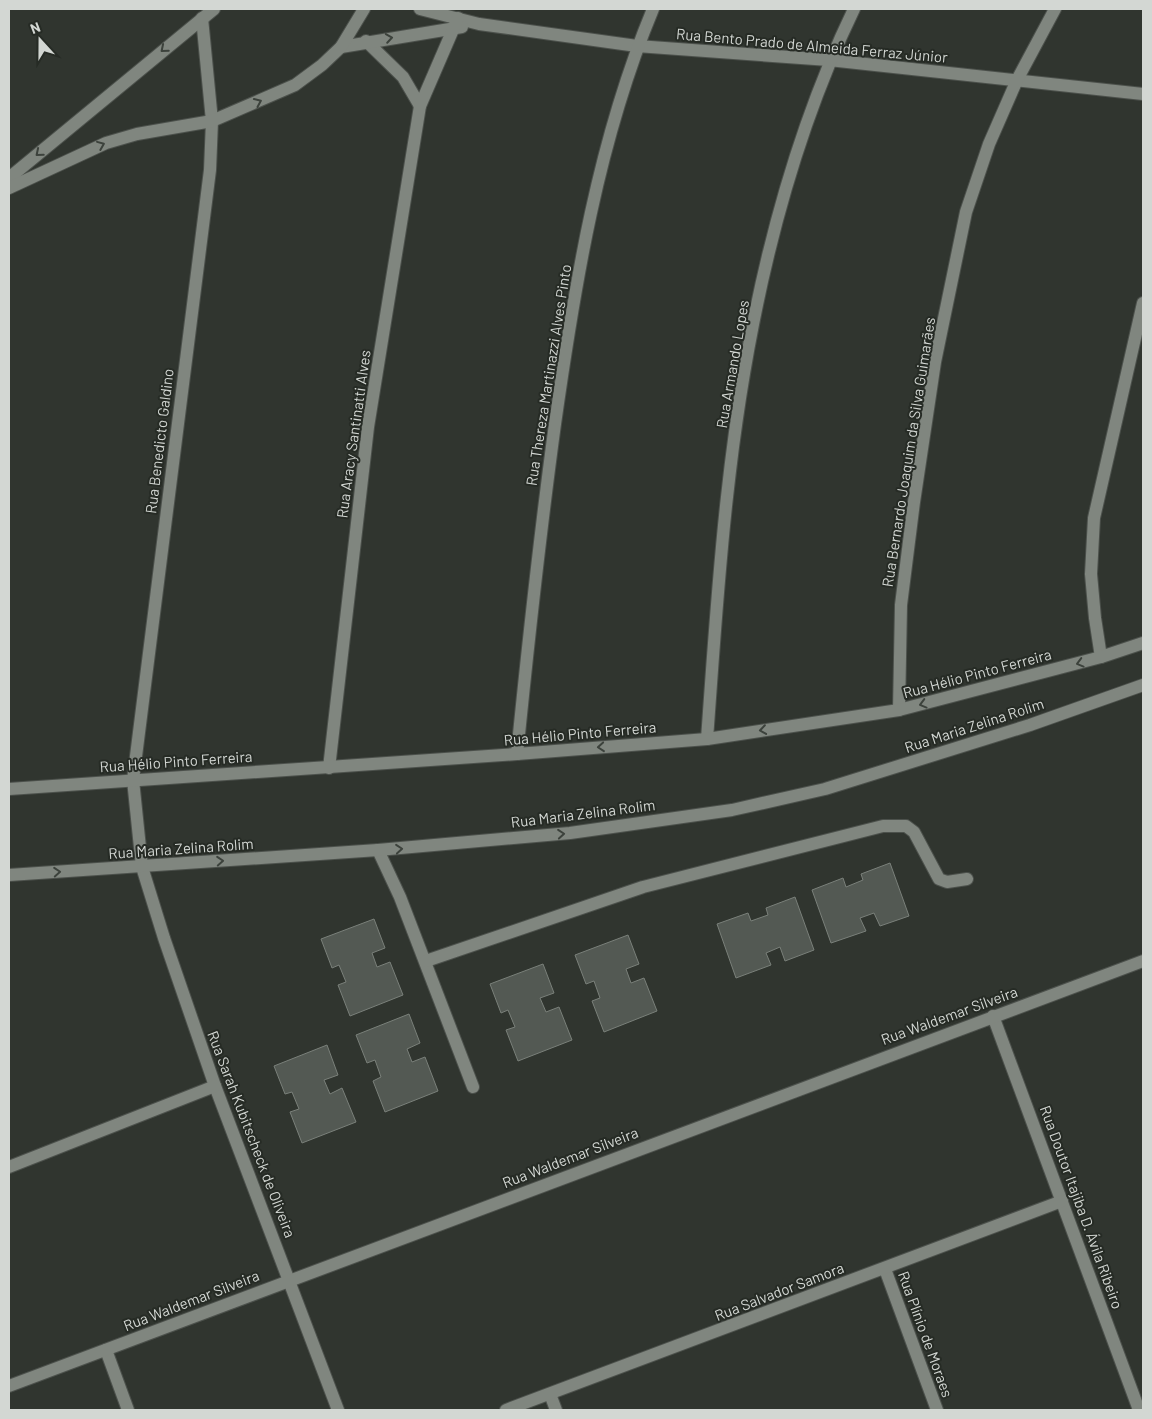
<svg xmlns="http://www.w3.org/2000/svg" width="1152" height="1419" font-family="Barlow,sans-serif">
<style>
.building{fill:#535953;stroke:#7a807a}
.lines{fill:none;stroke-linecap:round;stroke-linejoin:round}
.minor-casing{stroke:#4c514c;stroke-width:14}
.minor{stroke:#80867f;stroke-width:12}
.oneway{stroke:#3c423c}
.labels{text-anchor:middle;dominant-baseline:central;stroke-width:4;stroke-linejoin:round;paint-order:stroke}
.street-label{font-size:15px;fill:#d3d7d3;stroke:#262b25}
</style>
<rect width="100%" height="100%" fill="#30352f"/>
<g class="building">
<path d="M 890,863 L 909,916 L 880,926 L 874,913 L 860,918 L 866,931 L 831,943 L 812,890 L 843,878 L 846,887 L 863,880 L 861,874 Z"/>
<path d="M 795,897 L 814,950 L 785,961 L 780,947 L 766,953 L 771,965 L 736,978 L 717,924 L 748,913 L 751,921 L 768,915 L 766,908 Z"/>
<path d="M 374,919 L 385,948 L 372,953 L 377,967 L 390,962 L 403,995 L 350,1016 L 338,985 L 346,982 L 339,965 L 332,968 L 321,939 Z"/>
<path d="M 628,935 L 639,964 L 626,969 L 631,983 L 644,978 L 657,1011 L 604,1032 L 592,1001 L 600,998 L 594,981 L 586,984 L 575,955 Z"/>
<path d="M 543,964 L 554,993 L 540,998 L 546,1012 L 559,1007 L 572,1040 L 518,1061 L 506,1030 L 515,1027 L 508,1010 L 501,1013 L 490,984 Z"/>
<path d="M 409,1014 L 420,1043 L 407,1049 L 412,1062 L 425,1057 L 438,1091 L 385,1112 L 373,1081 L 381,1077 L 375,1060 L 367,1063 L 356,1035 Z"/>
<path d="M 327,1045 L 338,1075 L 324,1080 L 330,1094 L 342,1088 L 356,1122 L 302,1143 L 290,1112 L 299,1109 L 292,1092 L 285,1094 L 274,1066 Z"/>
</g>
<g class="lines">
<defs>
<g id="minor">
<path d="M 420,9 L 479,24 L 637,46 L 829,60 L 1143,94"/>
<path d="M 202,18 L 212,121 L 210,170 L 133,780 L 142,867 L 164,938 L 215,1086 L 338,1410"/>
<path d="M 366,41 L 403,77 L 420,106"/>
<path d="M 341,47 L 462,27"/>
<path d="M 9,178 L 214,9"/>
<path d="M 9,188 L 106,143 L 137,134 L 212,121 L 295,85 L 322,65 L 341,47 L 364,9"/>
<path d="M 1101,657 L 1095,618 L 1091,574 L 1094,518 L 1143,303"/>
<path d="M 899,710 L 901,605 L 914,502 L 935,362 L 966,212 L 989,144 L 1017,80 L 1055,9"/>
<path d="M 707,739 C 713,658 718,577 727,497 C 745,331 781,160 854,9"/>
<path d="M 517,754 C 528,644 540,534 555,424 C 575,283 598,141 653,9"/>
<path d="M 329,768 L 368,427 L 420,106 L 458,18"/>
<path d="M 9,789 L 517,754 L 707,739 L 899,710 L 1101,657 L 1143,643"/>
<path d="M 378,850 L 400,897 L 473,1087"/>
<path d="M 9,875 L 378,850 L 570,833 L 732,810 L 825,789 L 1030,725 L 1143,685"/>
<path d="M 426,961 L 643,887 L 883,826 L 906,826 L 914,832 L 939,879 L 947,882 L 967,879"/>
<path d="M 993,1016 L 1139,1410"/>
<path d="M 9,1167 L 215,1086"/>
<path d="M 885,1269 L 937,1410"/>
<path d="M 106,1350 L 128,1410"/>
<path d="M 9,1386 L 1143,961"/>
<path d="M 550,1394 L 556,1410"/>
<path d="M 506,1410 L 1062,1201"/>
</g>
</defs>
<use href="#minor" class="minor-casing"/>
<use href="#minor" class="minor"/>
</g>
<defs><path id="oneway-chevron" d="M-2-3.5L2.5 0L-2 3.5" fill="none" stroke-width="1.6" stroke-linecap="round" stroke-linejoin="round" transform="scale(1.25)"/></defs>
<g class="oneway">
<use href="#oneway-chevron" transform="translate(389 38) rotate(-9)"/>
<use href="#oneway-chevron" transform="translate(164 49) rotate(140)"/>
<use href="#oneway-chevron" transform="translate(258 102) rotate(-24)"/>
<use href="#oneway-chevron" transform="translate(101 145) rotate(-22)"/>
<use href="#oneway-chevron" transform="translate(39 153) rotate(140)"/>
<use href="#oneway-chevron" transform="translate(1080 663) rotate(165)"/>
<use href="#oneway-chevron" transform="translate(923 704) rotate(165)"/>
<use href="#oneway-chevron" transform="translate(763 730) rotate(172)"/>
<use href="#oneway-chevron" transform="translate(601 747) rotate(175)"/>
<use href="#oneway-chevron" transform="translate(561 834) rotate(-5)"/>
<use href="#oneway-chevron" transform="translate(399 849) rotate(-5)"/>
<use href="#oneway-chevron" transform="translate(220 861) rotate(-4)"/>
<use href="#oneway-chevron" transform="translate(57 872) rotate(-4)"/>
</g>
<g class="labels">
<g class="street-label">
<text transform="translate(812 45) rotate(5)">Rua Bento Prado de Almeida Ferraz Júnior</text>
<text transform="translate(732 364) rotate(-80)">Rua Armando Lopes</text>
<text transform="translate(548 375) rotate(-81)">Rua Thereza Martinazzi Alves Pinto</text>
<text transform="translate(353 434) rotate(-82)">Rua Aracy Santinatti Alves</text>
<text transform="translate(159 441) rotate(-83)">Rua Benedicto Galdino</text>
<text transform="translate(908 452) rotate(-81)">Rua Bernardo Joaquim da Silva Guimarães</text>
<text transform="translate(977 673) rotate(-15)">Rua Hélio Pinto Ferreira</text>
<text transform="translate(974 725) rotate(-18)">Rua Maria Zelina Rolim</text>
<text transform="translate(580 733) rotate(-5)">Rua Hélio Pinto Ferreira</text>
<text transform="translate(176 761) rotate(-4)">Rua Hélio Pinto Ferreira</text>
<text transform="translate(583 813) rotate(-7)">Rua Maria Zelina Rolim</text>
<text transform="translate(181 848) rotate(-4)">Rua Maria Zelina Rolim</text>
<text transform="translate(949 1015) rotate(-20)">Rua Waldemar Silveira</text>
<text transform="translate(252 1134) rotate(69)">Rua Sarah Kubitscheck de Oliveira</text>
<text transform="translate(570 1157) rotate(-21)">Rua Waldemar Silveira</text>
<text transform="translate(1082 1207) rotate(70)">Rua Doutor Itajiba D. Ávila Ribeiro</text>
<text transform="translate(779 1291) rotate(-21)">Rua Salvador Samora</text>
<text transform="translate(191 1300) rotate(-21)">Rua Waldemar Silveira</text>
<text transform="translate(926 1334) rotate(70)">Rua Plínio de Moraes</text>
</g>
</g>
<rect width="1152" height="1419" fill="none" stroke="#d3d7d3" stroke-width="20"/>
<g transform="translate(40 40) rotate(339)" stroke="#262b25" stroke-width="4" paint-order="stroke">
<path d="M0-4L9 19L0 12L-9 19Z" fill="#d3d7d3"/>
<text y="-8" font-size="14" font-weight="bold" text-anchor="middle" fill="#d3d7d3">N</text>
</g>
</svg>
